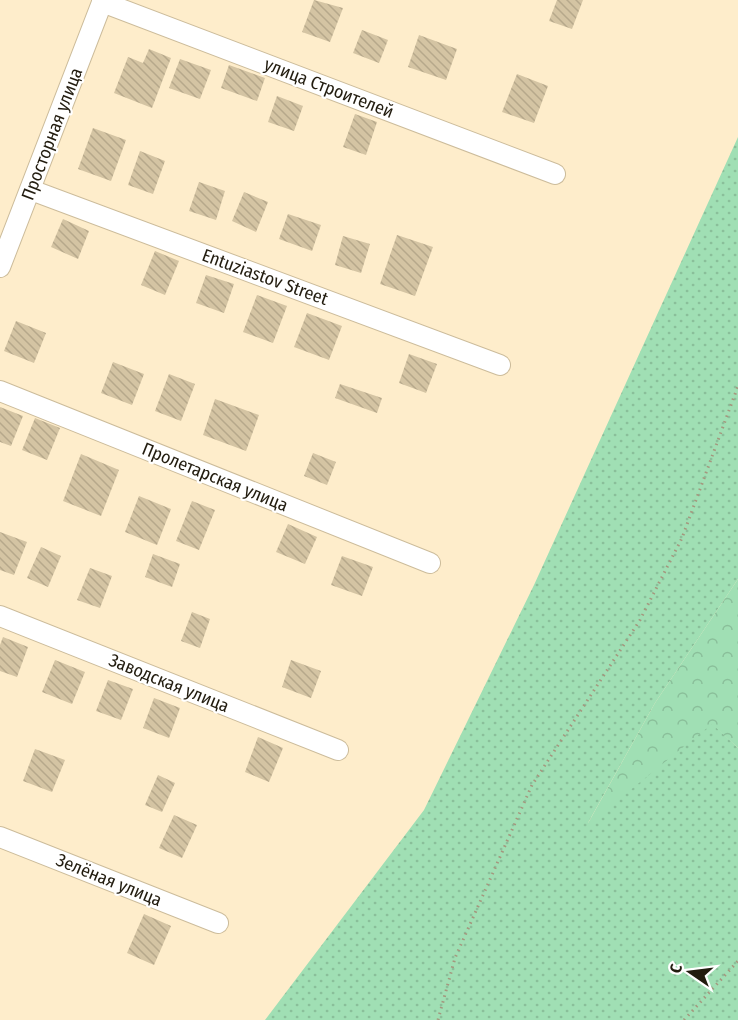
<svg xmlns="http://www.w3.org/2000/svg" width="738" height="1020" font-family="'Fira Sans Condensed',sans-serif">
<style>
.grass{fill:url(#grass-dots)}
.forest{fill:url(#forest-crowns)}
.building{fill:url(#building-back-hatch)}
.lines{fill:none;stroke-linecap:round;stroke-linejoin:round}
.minor-casing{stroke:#ccbc9b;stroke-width:22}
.path{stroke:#a4977e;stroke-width:3;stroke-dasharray:1.5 4.5;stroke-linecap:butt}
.minor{stroke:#fff;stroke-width:20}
.labels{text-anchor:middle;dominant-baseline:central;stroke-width:4.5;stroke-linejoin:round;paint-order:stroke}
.street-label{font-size:18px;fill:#221c0f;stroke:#fff}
</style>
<defs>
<pattern id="grass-dots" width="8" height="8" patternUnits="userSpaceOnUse" patternTransform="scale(1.5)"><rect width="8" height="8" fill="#a0dfb4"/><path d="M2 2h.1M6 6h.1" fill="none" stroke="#8abf9a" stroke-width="1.8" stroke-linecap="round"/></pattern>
<pattern id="forest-crowns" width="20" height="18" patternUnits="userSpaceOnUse" patternTransform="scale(1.5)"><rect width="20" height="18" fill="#a0dfb4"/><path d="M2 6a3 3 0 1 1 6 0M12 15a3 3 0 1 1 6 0" fill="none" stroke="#8abf9a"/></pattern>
<pattern id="building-back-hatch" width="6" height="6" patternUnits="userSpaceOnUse" patternTransform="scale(1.5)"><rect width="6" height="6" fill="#d4c4a3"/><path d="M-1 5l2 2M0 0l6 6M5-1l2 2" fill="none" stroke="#b6a88b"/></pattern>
</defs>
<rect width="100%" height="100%" fill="#feedcb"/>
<path class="grass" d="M 738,137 L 738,579 L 655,703 L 588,823 L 712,723 L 738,748 L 738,1020 L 265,1020 L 424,810 L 534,585 Z"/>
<path class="forest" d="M 738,579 L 738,748 L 712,724 L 587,825 L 655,703 Z"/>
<g class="building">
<path d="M 314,0 L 343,8 L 330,42 L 302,32 Z"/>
<path d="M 557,0 L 583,0 L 572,29 L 549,21 Z"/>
<path d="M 362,30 L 388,40 L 379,63 L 353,53 Z"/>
<path d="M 419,35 L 457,49 L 446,80 L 408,67 Z"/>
<path d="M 149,49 L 171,58 L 152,108 L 114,93 L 128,57 L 143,63 Z"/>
<path d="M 180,59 L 211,70 L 200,99 L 169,88 Z"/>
<path d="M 229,65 L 265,78 L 257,101 L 221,88 Z"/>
<path d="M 517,74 L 548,86 L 534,123 L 502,112 Z"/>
<path d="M 277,96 L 303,106 L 294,131 L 268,122 Z"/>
<path d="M 355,114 L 377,122 L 366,155 L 343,147 Z"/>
<path d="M 93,128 L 126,140 L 111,181 L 78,169 Z"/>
<path d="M 140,151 L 165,161 L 153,194 L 128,185 Z"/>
<path d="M 199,182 L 225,191 L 216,220 L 189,211 Z"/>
<path d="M 244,192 L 268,202 L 256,232 L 232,221 Z"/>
<path d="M 288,214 L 321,225 L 312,251 L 279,239 Z"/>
<path d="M 63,219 L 89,231 L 78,259 L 51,247 Z"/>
<path d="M 397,235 L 433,247 L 415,296 L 380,284 Z"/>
<path d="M 343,236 L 370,244 L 361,273 L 335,265 Z"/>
<path d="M 155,251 L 179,261 L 165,295 L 141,285 Z"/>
<path d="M 206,275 L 234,284 L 224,313 L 196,303 Z"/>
<path d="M 257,295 L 287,306 L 273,343 L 243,332 Z"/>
<path d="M 307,313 L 342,326 L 329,360 L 294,347 Z"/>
<path d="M 16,321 L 46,333 L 34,363 L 4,351 Z"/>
<path d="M 409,354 L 437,364 L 426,393 L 399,383 Z"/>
<path d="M 113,362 L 144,374 L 132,405 L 101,393 Z"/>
<path d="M 169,374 L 195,384 L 181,421 L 155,411 Z"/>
<path d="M 340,384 L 382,398 L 377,413 L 335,398 Z"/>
<path d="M 215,399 L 259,415 L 246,451 L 203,435 Z"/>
<path d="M 0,407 L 23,416 L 11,446 L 0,442 Z"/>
<path d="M 35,418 L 60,428 L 47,460 L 22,450 Z"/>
<path d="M 313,453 L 336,462 L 327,485 L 304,476 Z"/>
<path d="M 81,454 L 119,470 L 101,516 L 63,501 Z"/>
<path d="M 139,496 L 171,509 L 157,545 L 125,532 Z"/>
<path d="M 192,501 L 215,510 L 199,550 L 176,541 Z"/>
<path d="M 288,524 L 317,537 L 305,564 L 276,552 Z"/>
<path d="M 0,532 L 27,542 L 14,575 L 0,570 Z"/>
<path d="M 41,547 L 61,556 L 48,587 L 27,578 Z"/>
<path d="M 153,554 L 180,564 L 172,587 L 145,577 Z"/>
<path d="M 342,556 L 373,567 L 362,596 L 331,585 Z"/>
<path d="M 90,568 L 112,576 L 100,608 L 77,600 Z"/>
<path d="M 192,612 L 210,619 L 200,648 L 181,641 Z"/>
<path d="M 3,637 L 28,647 L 17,677 L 0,671 L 0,645 Z"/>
<path d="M 55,660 L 85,672 L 72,704 L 42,692 Z"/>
<path d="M 291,660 L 321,671 L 311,698 L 282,687 Z"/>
<path d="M 108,680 L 133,689 L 121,720 L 96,711 Z"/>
<path d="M 154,698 L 180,708 L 169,738 L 143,728 Z"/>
<path d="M 258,737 L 283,748 L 269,782 L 245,772 Z"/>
<path d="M 35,749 L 65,760 L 52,792 L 23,781 Z"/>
<path d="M 158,775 L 175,783 L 162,812 L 145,805 Z"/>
<path d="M 174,815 L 197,825 L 182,858 L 159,848 Z"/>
<path d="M 144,914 L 171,926 L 154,965 L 127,953 Z"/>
</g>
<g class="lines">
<defs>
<g id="minor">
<path d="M 102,2 L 555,174"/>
<path d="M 31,190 L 500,365"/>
<path d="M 0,267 L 103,0"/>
<path d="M 0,391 L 430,563"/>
<path d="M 0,616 L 338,750"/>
<path d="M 0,837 L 218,923"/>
</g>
</defs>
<use href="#minor" class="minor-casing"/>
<g class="path">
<path d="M 438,1020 L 455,958 L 532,785 L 640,620 L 682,538 L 738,386"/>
<path d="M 684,1020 L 738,961"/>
</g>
<use href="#minor" class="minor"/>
</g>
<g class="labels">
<g class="street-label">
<text transform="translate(329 88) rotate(21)">улица Строителей</text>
<text transform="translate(52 134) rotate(-69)">Просторная улица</text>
<text transform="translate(265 277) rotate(20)">Entuziastov Street</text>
<text transform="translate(215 477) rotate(22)">Пролетарская улица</text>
<text transform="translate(169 683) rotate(22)">Заводская улица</text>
<text transform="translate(109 880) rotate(22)">Зелёная улица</text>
</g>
</g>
<g transform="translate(690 972) rotate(284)" stroke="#ffffff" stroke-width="4.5" paint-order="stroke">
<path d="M0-4.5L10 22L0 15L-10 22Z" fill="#221c0f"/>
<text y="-9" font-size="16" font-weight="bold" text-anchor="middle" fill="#221c0f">С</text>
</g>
</svg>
